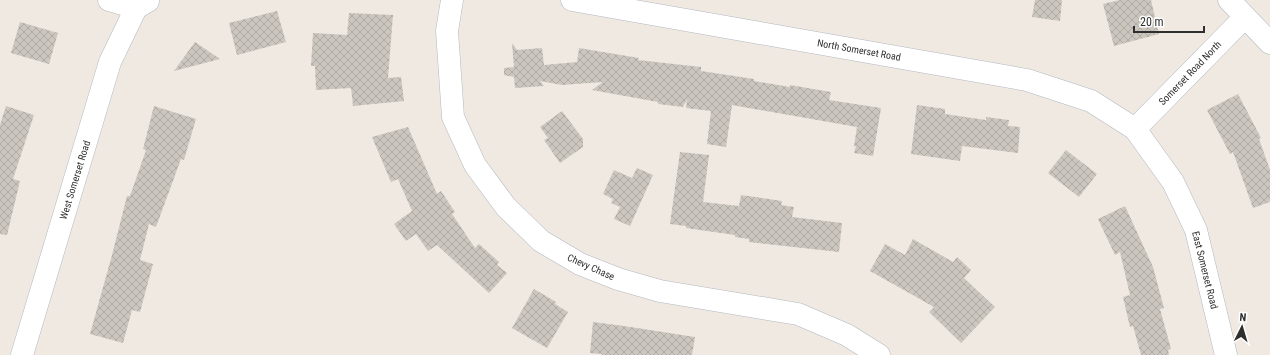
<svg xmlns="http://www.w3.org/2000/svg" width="1270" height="355" font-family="'Roboto Condensed',sans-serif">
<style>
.building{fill:url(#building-cross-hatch)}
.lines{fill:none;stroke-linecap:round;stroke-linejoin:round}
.minor-casing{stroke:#b4b7c1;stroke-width:23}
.secondary-casing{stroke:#b4b7c1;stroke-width:23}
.minor{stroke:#fff;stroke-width:22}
.secondary{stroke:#fff;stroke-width:22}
.labels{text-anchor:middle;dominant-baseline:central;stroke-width:3.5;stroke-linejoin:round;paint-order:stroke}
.street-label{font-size:10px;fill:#2e2e2e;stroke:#fff}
</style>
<defs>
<pattern id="building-cross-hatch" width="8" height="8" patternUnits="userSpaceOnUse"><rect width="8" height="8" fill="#cbc7bf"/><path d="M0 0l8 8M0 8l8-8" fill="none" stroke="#afaba4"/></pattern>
</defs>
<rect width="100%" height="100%" fill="#efe9e1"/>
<g class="building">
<path d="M 1035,0 L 1062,0 L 1060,21 L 1032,17 Z"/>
<path d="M 1120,0 L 1151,0 L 1159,34 L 1114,46 L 1103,4 Z"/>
<path d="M 277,11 L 286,42 L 237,55 L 229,23 Z"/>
<path d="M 349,13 L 393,15 L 388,78 L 401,77 L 404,101 L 353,106 L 351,88 L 316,90 L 315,66 L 311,66 L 313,33 L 347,35 Z"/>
<path d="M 20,22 L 58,33 L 49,64 L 11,53 Z"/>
<path d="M 195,42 L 220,59 L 174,71 Z"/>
<path d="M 512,43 L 517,50 L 542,48 L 544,65 L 577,62 L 579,48 L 639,58 L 638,60 L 701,67 L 701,71 L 754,79 L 754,81 L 790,87 L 790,85 L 831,92 L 829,100 L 881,108 L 873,156 L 854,153 L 856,146 L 854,146 L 857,127 L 732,105 L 726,147 L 707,144 L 711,111 L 686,108 L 687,99 L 683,107 L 658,104 L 658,102 L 592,90 L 603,82 L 562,85 L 540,81 L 544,86 L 515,88 L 514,77 L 504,75 L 504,68 L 514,67 Z"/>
<path d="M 1238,94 L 1261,138 L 1259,139 L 1270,170 L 1270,202 L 1253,208 L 1233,152 L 1230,154 L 1207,110 Z"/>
<path d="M 917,105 L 945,109 L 945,114 L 986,120 L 986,117 L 1009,120 L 1008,126 L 1020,127 L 1018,153 L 962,146 L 960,161 L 911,154 Z"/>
<path d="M 6,106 L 34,115 L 13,179 L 20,181 L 7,235 L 0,234 L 0,125 Z"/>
<path d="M 154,106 L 196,119 L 184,160 L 181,159 L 156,227 L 149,224 L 140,260 L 153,264 L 140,312 L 132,310 L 123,343 L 90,334 L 112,255 L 127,196 L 130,196 L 146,150 L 143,149 Z"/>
<path d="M 562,111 L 583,139 L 583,147 L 560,163 L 544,140 L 548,138 L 540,127 Z"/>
<path d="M 408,127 L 437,194 L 441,191 L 455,212 L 452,214 L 475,248 L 479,244 L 499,262 L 497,265 L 507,273 L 489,293 L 437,245 L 428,251 L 416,234 L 406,241 L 394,224 L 412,211 L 398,179 L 391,182 L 372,137 Z"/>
<path d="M 1066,150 L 1097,174 L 1079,197 L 1048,173 Z"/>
<path d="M 680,152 L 709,155 L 703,202 L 739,206 L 741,195 L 782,201 L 781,205 L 794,207 L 792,217 L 842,223 L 839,252 L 749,242 L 749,239 L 735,237 L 735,235 L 686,228 L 686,226 L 670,224 Z"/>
<path d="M 637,168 L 653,175 L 630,226 L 614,219 L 620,207 L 611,203 L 613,199 L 603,194 L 614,170 L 632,178 Z"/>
<path d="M 1125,206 L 1153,267 L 1164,308 L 1160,309 L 1171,349 L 1168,350 L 1169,355 L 1141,355 L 1133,326 L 1130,327 L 1123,297 L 1130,295 L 1120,252 L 1115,255 L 1098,219 Z"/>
<path d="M 913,239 L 953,262 L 957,257 L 971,270 L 964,278 L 995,307 L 961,343 L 929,312 L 934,307 L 870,271 L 885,244 L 905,255 Z"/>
<path d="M 534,289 L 556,302 L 555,304 L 568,312 L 547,348 L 512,328 Z"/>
<path d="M 593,322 L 624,326 L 695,337 L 692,355 L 602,355 L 602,354 L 590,353 Z"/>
</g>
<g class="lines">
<defs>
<g id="minor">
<path d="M 109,0 L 136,8 L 148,1"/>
<path d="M 452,0 L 447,31 L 453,117 L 475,165 L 506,207 L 541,241 L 580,264 L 618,279 L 660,291 L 798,314 L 847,335 L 879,355"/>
<path d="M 572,0 L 1027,80 L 1091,101 L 1135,129 L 1173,182 L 1196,230 L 1226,355"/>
<path d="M 1135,129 L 1245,17"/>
<path d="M 22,355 L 110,62 L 136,8"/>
</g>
<path id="secondary" d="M 1229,0 L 1270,43"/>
</defs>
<use href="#minor" class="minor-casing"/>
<use href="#secondary" class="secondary-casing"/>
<use href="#minor" class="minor"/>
<use href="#secondary" class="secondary"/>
</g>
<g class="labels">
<g class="street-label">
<text transform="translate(859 50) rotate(10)">North Somerset Road</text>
<text transform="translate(1190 73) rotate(-46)">Somerset Road North</text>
<text transform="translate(75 180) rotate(-73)">West Somerset Road</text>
<text transform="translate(591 267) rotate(24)">Chevy Chase</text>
<text transform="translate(1205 270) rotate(76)">East Somerset Road</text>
</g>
</g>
<g transform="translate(1242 327) rotate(5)" stroke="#ffffff" stroke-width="3" paint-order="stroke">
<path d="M0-3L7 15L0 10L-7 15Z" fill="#2e2e2e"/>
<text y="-6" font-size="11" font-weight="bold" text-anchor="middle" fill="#2e2e2e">N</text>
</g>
<path d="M1134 26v6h70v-6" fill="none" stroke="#2e2e2e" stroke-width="2"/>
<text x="1140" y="26" font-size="12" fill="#2e2e2e" stroke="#ffffff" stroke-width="3" paint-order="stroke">20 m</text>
</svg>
